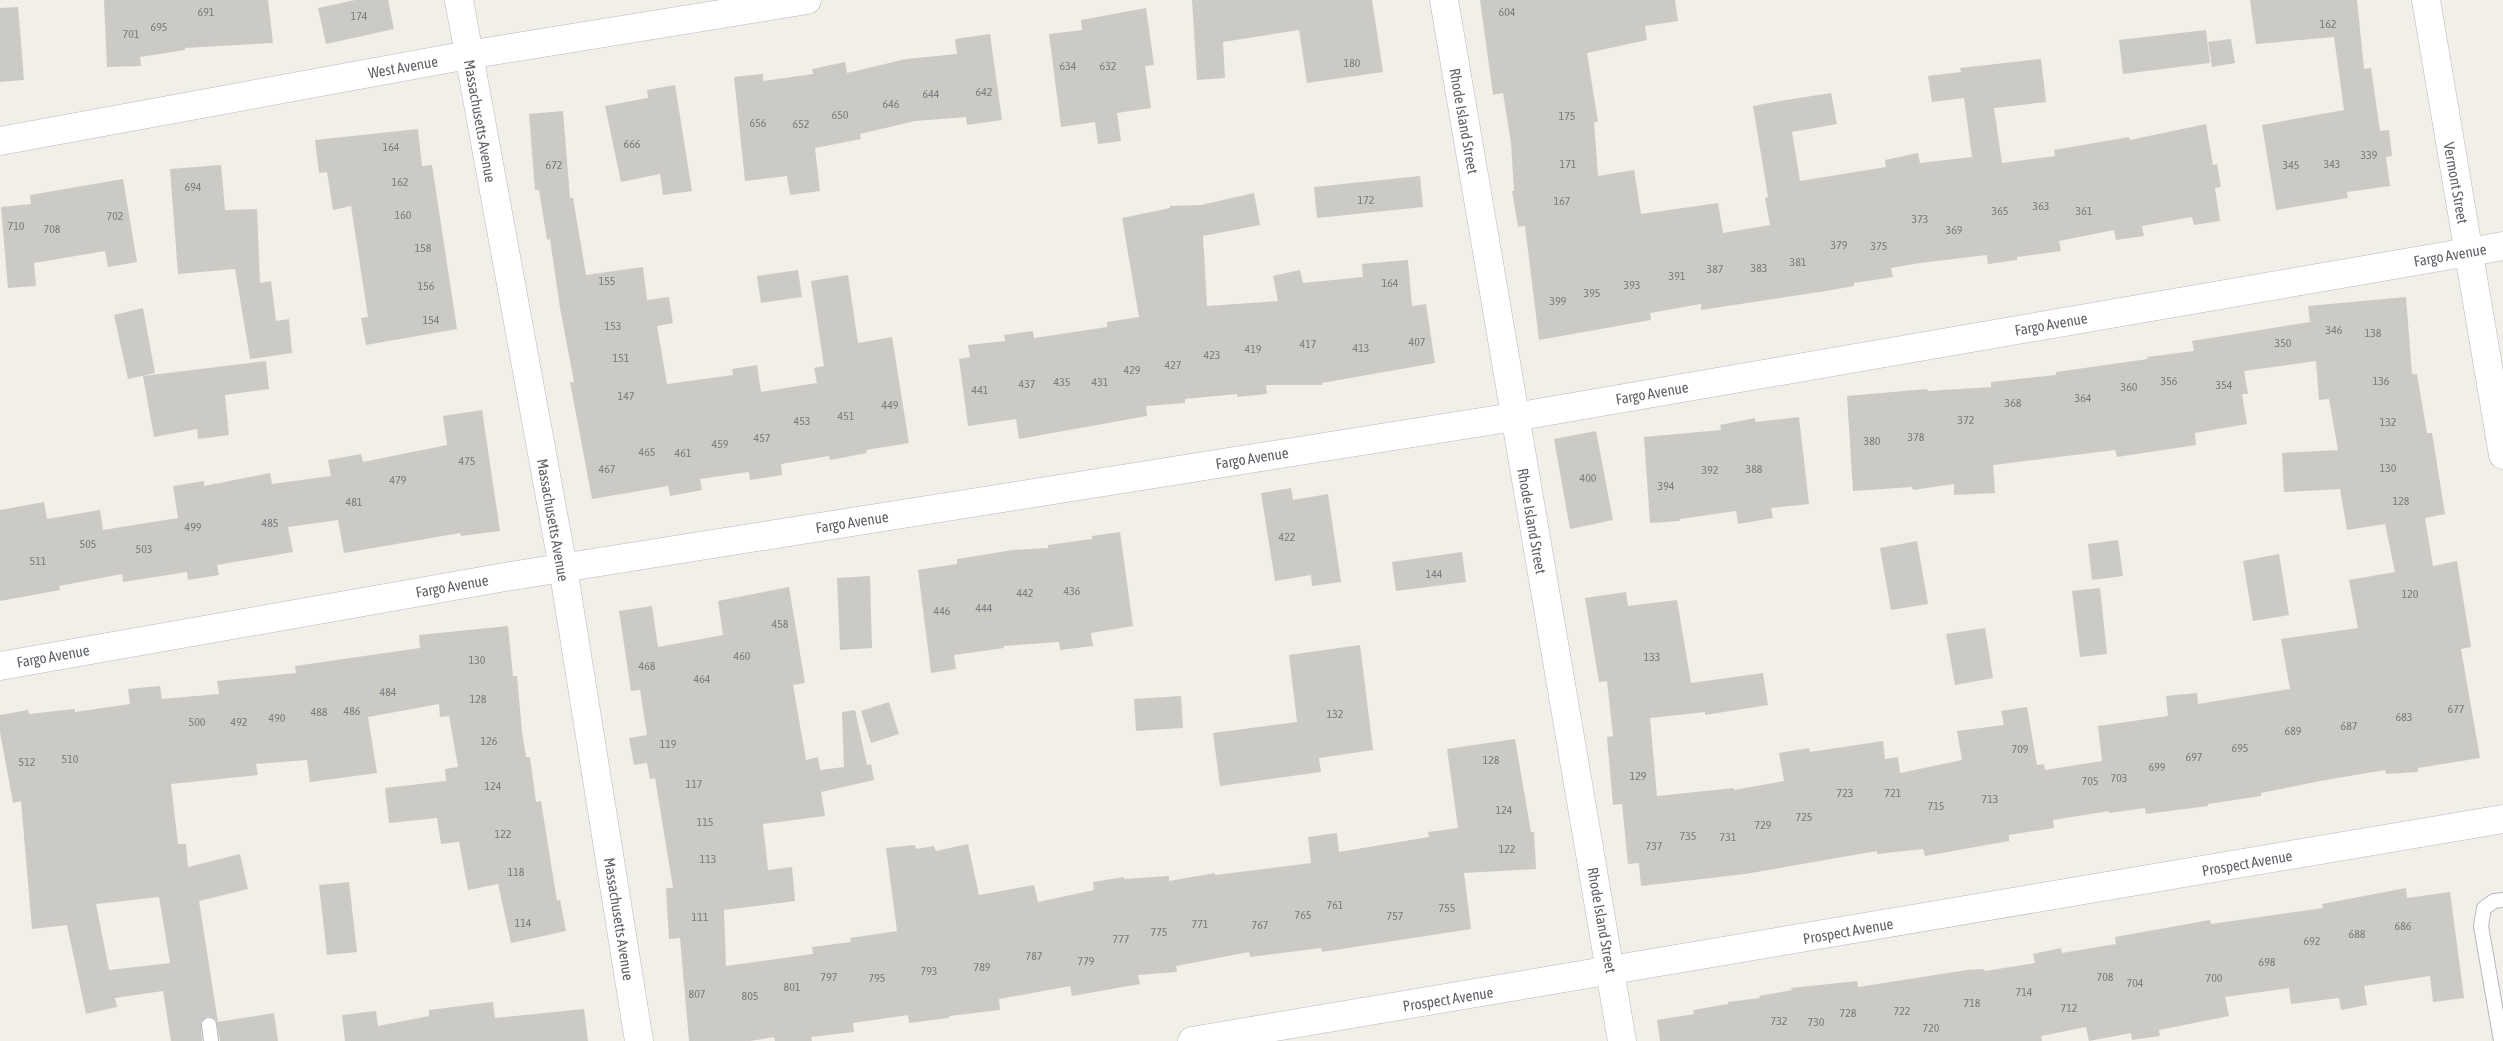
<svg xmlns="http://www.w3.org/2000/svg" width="2503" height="1041" font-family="'Asap Condensed',sans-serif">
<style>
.building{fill:#cccac5;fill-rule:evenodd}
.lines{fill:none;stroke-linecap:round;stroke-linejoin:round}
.lane-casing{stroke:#b5b8bc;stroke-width:16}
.street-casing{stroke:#b5b8bc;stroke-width:29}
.lane{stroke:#fff;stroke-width:14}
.street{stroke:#fff;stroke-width:28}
.labels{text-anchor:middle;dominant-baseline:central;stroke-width:4;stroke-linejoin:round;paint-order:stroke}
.number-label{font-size:12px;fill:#7a7d7f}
.street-label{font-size:15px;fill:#5f6368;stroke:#fff}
</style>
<rect width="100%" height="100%" fill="#f1efe8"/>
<g class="building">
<path d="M 104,0 L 268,0 L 273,43 L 185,48 L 185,50 L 140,57 L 141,66 L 107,67 Z"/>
<path d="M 355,0 L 388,0 L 394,29 L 326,44 L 318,8 Z"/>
<path d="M 1192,0 L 1372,0 L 1383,72 L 1307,83 L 1299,30 L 1223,42 L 1225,78 L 1197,80 Z"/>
<path d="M 1480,0 L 1675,0 L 1678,21 L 1645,26 L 1647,40 L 1587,53 L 1598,122 L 1594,122 L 1598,176 L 1634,170 L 1641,214 L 1718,203 L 1723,233 L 1770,225 L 1765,198 L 1768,197 L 1753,106 L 1786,100 L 1831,93 L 1837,124 L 1792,132 L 1800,181 L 1886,167 L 1885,160 L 1918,153 L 1920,163 L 1972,157 L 1964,98 L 1932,102 L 1928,76 L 1961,72 L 1960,68 L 2041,59 L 2046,102 L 1994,108 L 2002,163 L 2055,156 L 2054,150 L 2129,137 L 2130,140 L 2206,124 L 2213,165 L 2217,164 L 2221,187 L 2215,188 L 2220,221 L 2194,225 L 2192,217 L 2142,226 L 2144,236 L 2116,240 L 2114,230 L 2059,241 L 2061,251 L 2017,257 L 2017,260 L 1988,264 L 1987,255 L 1920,263 L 1891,268 L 1893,277 L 1854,283 L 1854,286 L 1826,291 L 1701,310 L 1701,304 L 1650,313 L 1651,320 L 1539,340 L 1525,226 L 1518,227 L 1512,191 L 1514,191 L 1511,143 L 1503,93 L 1493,95 Z"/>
<path d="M 2250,0 L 2357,0 L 2364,69 L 2371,68 L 2380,131 L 2389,130 L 2392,156 L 2386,157 L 2390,186 L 2347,192 L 2348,198 L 2276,210 L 2262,125 L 2344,110 L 2334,37 L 2256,44 Z"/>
<path d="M 18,7 L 24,80 L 0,82 L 0,8 Z"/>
<path d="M 1146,8 L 1154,65 L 1145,66 L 1151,108 L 1117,113 L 1121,141 L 1098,144 L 1095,122 L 1061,127 L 1049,34 L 1082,30 L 1081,20 Z"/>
<path d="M 2206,30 L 2210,63 L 2123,74 L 2119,40 Z"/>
<path d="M 990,34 L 1002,120 L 967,125 L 966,117 L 915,121 L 860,134 L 861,139 L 815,148 L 820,191 L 790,195 L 787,176 L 745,181 L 734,77 L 763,74 L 763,81 L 813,74 L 812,69 L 845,62 L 847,73 L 906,59 L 957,54 L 955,39 Z"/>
<path d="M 2231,39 L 2235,63 L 2212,67 L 2208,42 Z"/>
<path d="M 675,85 L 692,191 L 663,195 L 660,174 L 621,182 L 605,106 L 648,98 L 647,90 Z"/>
<path d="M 563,111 L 570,198 L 573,198 L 586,275 L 643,267 L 647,300 L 669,297 L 673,323 L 657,326 L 667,384 L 733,375 L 732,369 L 757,365 L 761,392 L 817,383 L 814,368 L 824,366 L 811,281 L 848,275 L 858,343 L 892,337 L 909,443 L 866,450 L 867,453 L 830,460 L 829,456 L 781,464 L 782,475 L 750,480 L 749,472 L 700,479 L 702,490 L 670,496 L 668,486 L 592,499 L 570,382 L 574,382 L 560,308 L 550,239 L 547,240 L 539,190 L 535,190 L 529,114 Z"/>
<path d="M 418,129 L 422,166 L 432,165 L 457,329 L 366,345 L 361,318 L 368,317 L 351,206 L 333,210 L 327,172 L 319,173 L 315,140 Z"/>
<path d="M 221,165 L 225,210 L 257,209 L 260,283 L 271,281 L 276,321 L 289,319 L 292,353 L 250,359 L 235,269 L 178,274 L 170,169 Z"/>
<path d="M 1420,176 L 1423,207 L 1317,218 L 1314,187 Z"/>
<path d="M 123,179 L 137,262 L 108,267 L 105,251 L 34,263 L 36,286 L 8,288 L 1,207 L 31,204 L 30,195 Z"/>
<path d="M 1254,193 L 1260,225 L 1203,236 L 1207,306 L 1278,301 L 1273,276 L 1300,270 L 1303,283 L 1363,277 L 1362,264 L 1408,260 L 1412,306 L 1426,304 L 1435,363 L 1322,383 L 1322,385 L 1266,385 L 1267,394 L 1237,397 L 1237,394 L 1185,399 L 1185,403 L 1146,406 L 1147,416 L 1019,439 L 1016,419 L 968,426 L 959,359 L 970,357 L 968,345 L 1005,341 L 1004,335 L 1033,331 L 1034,338 L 1107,327 L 1107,322 L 1139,317 L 1122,218 L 1170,208 L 1170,206 L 1201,205 Z"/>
<path d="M 798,270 L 802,297 L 761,303 L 757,276 Z"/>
<path d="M 2406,297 L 2412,374 L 2417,374 L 2427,433 L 2432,433 L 2445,514 L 2425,518 L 2433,566 L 2457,561 L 2471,647 L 2461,649 L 2480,758 L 2418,768 L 2418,772 L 2386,774 L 2385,770 L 2320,781 L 2261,793 L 2261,796 L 2208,804 L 2208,806 L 2146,814 L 2145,808 L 2109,813 L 2109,811 L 2053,820 L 2054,828 L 2009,835 L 2009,841 L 1925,856 L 1923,849 L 1877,854 L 1877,851 L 1745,874 L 1641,886 L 1639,863 L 1628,864 L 1622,804 L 1613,805 L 1607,737 L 1613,736 L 1607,681 L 1599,682 L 1585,598 L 1626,592 L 1628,606 L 1677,600 L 1691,683 L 1763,673 L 1768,705 L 1705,715 L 1705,712 L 1650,718 L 1657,796 L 1734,788 L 1734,790 L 1784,781 L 1779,753 L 1809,748 L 1810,752 L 1883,741 L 1885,759 L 1898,757 L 1900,773 L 1962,760 L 1957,731 L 2004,725 L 2001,711 L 2027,707 L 2037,765 L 2044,764 L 2045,770 L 2102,761 L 2098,726 L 2168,716 L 2166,696 L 2197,693 L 2198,704 L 2290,689 L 2281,639 L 2358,628 L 2349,580 L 2395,572 L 2385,524 L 2347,530 L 2340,489 L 2284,492 L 2282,453 L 2338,450 L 2329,399 L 2319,400 L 2316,361 L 2244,371 L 2248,394 L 2242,394 L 2247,424 L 2195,433 L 2196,445 L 2117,457 L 2115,450 L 1993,465 L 1995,493 L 1954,495 L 1954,484 L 1913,490 L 1912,487 L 1853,491 L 1847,396 L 1927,389 L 1928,391 L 1991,387 L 1991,382 L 2056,375 L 2056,372 L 2148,359 L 2147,357 L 2194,351 L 2192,341 L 2310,322 L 2308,306 Z"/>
<path d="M 143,308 L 155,373 L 128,379 L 114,315 Z"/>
<path d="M 266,361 L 269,389 L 225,395 L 229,435 L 198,439 L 197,429 L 154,437 L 143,376 Z"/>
<path d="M 482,410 L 500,531 L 461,536 L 460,533 L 344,553 L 338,520 L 288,527 L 293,552 L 217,565 L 219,575 L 188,580 L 187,572 L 123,582 L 122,574 L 59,586 L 60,590 L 0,601 L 0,510 L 44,502 L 47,519 L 100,510 L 103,530 L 178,518 L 173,486 L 204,481 L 204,486 L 270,473 L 272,484 L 331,476 L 328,460 L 361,454 L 363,462 L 447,445 L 443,416 Z"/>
<path d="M 1799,417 L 1809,504 L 1771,508 L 1773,518 L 1738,524 L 1736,511 L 1680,519 L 1680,521 L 1650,523 L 1644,437 L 1721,430 L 1720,425 L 1755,418 L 1755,422 Z"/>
<path d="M 1596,431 L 1613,520 L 1570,529 L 1554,439 Z"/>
<path d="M 1291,488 L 1293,500 L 1328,494 L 1341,582 L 1312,586 L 1311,575 L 1275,581 L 1261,493 Z"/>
<path d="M 1120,532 L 1133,626 L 1091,633 L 1093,646 L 1060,650 L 1059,642 L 1003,646 L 1004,648 L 954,655 L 956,669 L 931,673 L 918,570 L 957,564 L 957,559 L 1013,550 L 1048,548 L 1048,545 L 1092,539 L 1092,536 Z"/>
<path d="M 2118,540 L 2123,576 L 2092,580 L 2088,544 Z"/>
<path d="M 1917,541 L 1928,604 L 1891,610 L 1880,548 Z"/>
<path d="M 1462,552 L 1466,582 L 1396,591 L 1392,562 Z"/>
<path d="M 2279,554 L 2289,615 L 2253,621 L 2243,561 Z"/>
<path d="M 870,576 L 872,648 L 840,650 L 837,578 Z"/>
<path d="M 789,587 L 805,683 L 793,685 L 806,760 L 818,757 L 820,770 L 844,767 L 842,712 L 855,710 L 867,765 L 871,764 L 874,780 L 821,792 L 825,816 L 763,824 L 768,870 L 792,867 L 795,901 L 724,910 L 726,966 L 813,954 L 812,947 L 851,942 L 850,938 L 897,931 L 886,848 L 915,845 L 916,849 L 934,846 L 936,851 L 968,844 L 979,895 L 1034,885 L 1038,902 L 1094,890 L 1093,882 L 1124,877 L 1124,879 L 1169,876 L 1169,881 L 1215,873 L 1215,875 L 1311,863 L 1308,837 L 1337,833 L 1339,852 L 1429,837 L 1428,832 L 1458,828 L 1447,749 L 1515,739 L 1531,832 L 1534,832 L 1536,869 L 1464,873 L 1471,929 L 1322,952 L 1321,948 L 1250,957 L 1249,952 L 1176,966 L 1177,972 L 1138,975 L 1140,984 L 1072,996 L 1070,986 L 999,999 L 1000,1010 L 949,1016 L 949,1018 L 909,1023 L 908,1015 L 853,1023 L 854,1032 L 811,1037 L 812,1041 L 775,1041 L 774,1037 L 750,1041 L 689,1041 L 680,938 L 669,939 L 666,888 L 673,888 L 655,778 L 650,779 L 647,763 L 634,765 L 629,738 L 647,735 L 640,690 L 631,691 L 619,611 L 652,606 L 658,647 L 723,635 L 718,601 Z"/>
<path d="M 2100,588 L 2107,654 L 2080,657 L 2072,591 Z"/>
<path d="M 508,626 L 513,676 L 517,676 L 522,732 L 526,757 L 530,757 L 536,802 L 541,801 L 557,901 L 560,900 L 566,931 L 511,943 L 498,884 L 468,890 L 459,842 L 441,844 L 437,818 L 389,823 L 385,788 L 446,781 L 445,769 L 458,767 L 449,716 L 440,717 L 439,704 L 368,717 L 377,773 L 310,782 L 307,760 L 256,764 L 258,775 L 171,784 L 178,844 L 186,844 L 188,867 L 240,854 L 248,889 L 199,901 L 218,1022 L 274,1013 L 278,1041 L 220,1041 L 216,1020 L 208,1016 L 201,1022 L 202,1041 L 171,1041 L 163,991 L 115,998 L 117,1007 L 86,1014 L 67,925 L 32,929 L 21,801 L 13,803 L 0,732 L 0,715 L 28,710 L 29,714 L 75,709 L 75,712 L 130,704 L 128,689 L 160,686 L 162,699 L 219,694 L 217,681 L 296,673 L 295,666 L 420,648 L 419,635 ZM 159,897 L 170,963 L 109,970 L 96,904 Z"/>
<path d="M 1985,628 L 1993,678 L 1955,685 L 1946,634 Z"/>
<path d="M 1360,645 L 1373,750 L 1319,758 L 1321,772 L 1220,786 L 1213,733 L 1297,722 L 1289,655 Z"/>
<path d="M 1181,696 L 1183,728 L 1136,731 L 1134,699 Z"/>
<path d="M 889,702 L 899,734 L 871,743 L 861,711 Z"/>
<path d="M 349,882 L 357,952 L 327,955 L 319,885 Z"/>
<path d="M 2406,888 L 2407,898 L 2450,892 L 2464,998 L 2433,1002 L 2430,976 L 2364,986 L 2367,1005 L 2341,1010 L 2339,998 L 2291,1004 L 2289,988 L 2225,997 L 2229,1016 L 2159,1030 L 2160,1036 L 2132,1040 L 2131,1033 L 2089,1041 L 2086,1027 L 2041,1036 L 2042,1041 L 1660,1041 L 1657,1020 L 1694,1014 L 1693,1010 L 1728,1004 L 1728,1002 L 1760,998 L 1759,996 L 1792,990 L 1791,988 L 1857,981 L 1858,987 L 1967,970 L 1984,969 L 1985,971 L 2035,963 L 2033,954 L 2061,948 L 2062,953 L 2116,944 L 2115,937 L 2210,920 L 2211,924 L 2323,908 L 2322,904 Z"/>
<path d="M 493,1002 L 495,1018 L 584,1009 L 588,1041 L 345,1041 L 342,1015 L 376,1011 L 378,1026 L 429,1016 L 429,1010 Z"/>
</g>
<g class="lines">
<defs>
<g id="lane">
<path d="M 209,1025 L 211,1041"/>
<path d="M 2501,1041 L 2481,926 L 2484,908 L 2494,901 L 2503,900"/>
</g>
<g id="street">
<path d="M 459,0 L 563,568 L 639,1041"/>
<path d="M 1444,0 L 1622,1041"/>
<path d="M 2426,0 L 2503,455"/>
<path d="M 0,141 L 468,55 L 807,0"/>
<path d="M 0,666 L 505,577 L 1532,414 L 2503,246"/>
<path d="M 1192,1041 L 2503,819"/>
</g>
</defs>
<use href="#lane" class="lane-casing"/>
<use href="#street" class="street-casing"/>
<use href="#lane" class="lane"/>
<use href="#street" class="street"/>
</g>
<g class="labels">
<g class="number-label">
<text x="206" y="12">691</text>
<text x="1507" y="12">604</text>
<text x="359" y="16">174</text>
<text x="2328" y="24">162</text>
<text x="159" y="27">695</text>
<text x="131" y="34">701</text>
<text x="1352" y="63">180</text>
<text x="1068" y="66">634</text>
<text x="1108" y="66">632</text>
<text x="984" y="92">642</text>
<text x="931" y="94">644</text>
<text x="891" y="104">646</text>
<text x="840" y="115">650</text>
<text x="1567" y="116">175</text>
<text x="758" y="123">656</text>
<text x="801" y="124">652</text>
<text x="632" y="144">666</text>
<text x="391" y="147">164</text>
<text x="2369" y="155">339</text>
<text x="1568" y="164">171</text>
<text x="2332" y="164">343</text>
<text x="554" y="165">672</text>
<text x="2291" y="165">345</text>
<text x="400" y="182">162</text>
<text x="193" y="187">694</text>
<text x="1366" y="200">172</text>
<text x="1562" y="201">167</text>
<text x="2041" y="206">363</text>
<text x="2000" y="211">365</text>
<text x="2084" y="211">361</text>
<text x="403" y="215">160</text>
<text x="115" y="216">702</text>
<text x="1920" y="219">373</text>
<text x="16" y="226">710</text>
<text x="52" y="229">708</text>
<text x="1954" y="230">369</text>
<text x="1839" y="245">379</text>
<text x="1879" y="246">375</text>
<text x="423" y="248">158</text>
<text x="1798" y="262">381</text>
<text x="1759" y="268">383</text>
<text x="1715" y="269">387</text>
<text x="1677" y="276">391</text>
<text x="607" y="281">155</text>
<text x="1390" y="283">164</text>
<text x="1632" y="285">393</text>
<text x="426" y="286">156</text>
<text x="1592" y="293">395</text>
<text x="1558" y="301">399</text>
<text x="431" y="320">154</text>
<text x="613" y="326">153</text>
<text x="2334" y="330">346</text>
<text x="2373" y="333">138</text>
<text x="1417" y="342">407</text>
<text x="2283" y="343">350</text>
<text x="1308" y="344">417</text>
<text x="1361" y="348">413</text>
<text x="1253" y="349">419</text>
<text x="1212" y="355">423</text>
<text x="621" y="358">151</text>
<text x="1173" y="365">427</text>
<text x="1132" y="370">429</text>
<text x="2169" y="381">356</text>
<text x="2381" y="381">136</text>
<text x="1062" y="382">435</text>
<text x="1100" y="382">431</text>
<text x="1027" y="384">437</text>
<text x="2224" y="385">354</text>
<text x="2129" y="387">360</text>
<text x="980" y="390">441</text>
<text x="626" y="396">147</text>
<text x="2083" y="398">364</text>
<text x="2013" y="403">368</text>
<text x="890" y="405">449</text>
<text x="846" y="416">451</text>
<text x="1966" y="420">372</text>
<text x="802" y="421">453</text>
<text x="2388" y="422">132</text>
<text x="1916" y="437">378</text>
<text x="762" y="438">457</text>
<text x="1872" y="441">380</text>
<text x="720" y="444">459</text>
<text x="647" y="452">465</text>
<text x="683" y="453">461</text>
<text x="467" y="461">475</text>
<text x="2388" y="468">130</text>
<text x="607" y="469">467</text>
<text x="1754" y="469">388</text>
<text x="1710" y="470">392</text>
<text x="1588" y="478">400</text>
<text x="398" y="480">479</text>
<text x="1666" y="486">394</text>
<text x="2401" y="501">128</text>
<text x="354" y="502">481</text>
<text x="270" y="523">485</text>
<text x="193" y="527">499</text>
<text x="1287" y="537">422</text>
<text x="88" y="544">505</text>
<text x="144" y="549">503</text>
<text x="38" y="561">511</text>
<text x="1434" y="574">144</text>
<text x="1072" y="591">436</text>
<text x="1025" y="593">442</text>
<text x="2410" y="594">120</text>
<text x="984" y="608">444</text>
<text x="942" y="611">446</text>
<text x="780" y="624">458</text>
<text x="742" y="656">460</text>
<text x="1652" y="657">133</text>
<text x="477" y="660">130</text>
<text x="647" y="666">468</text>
<text x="702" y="679">464</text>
<text x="388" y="692">484</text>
<text x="478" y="699">128</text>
<text x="2456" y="709">677</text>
<text x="352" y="711">486</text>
<text x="319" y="712">488</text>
<text x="1335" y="714">132</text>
<text x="2404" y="717">683</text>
<text x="277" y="718">490</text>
<text x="197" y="722">500</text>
<text x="239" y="722">492</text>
<text x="2349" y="726">687</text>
<text x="2293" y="731">689</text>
<text x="489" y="741">126</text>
<text x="668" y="744">119</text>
<text x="2240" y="748">695</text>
<text x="2020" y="749">709</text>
<text x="2194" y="757">697</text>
<text x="70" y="759">510</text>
<text x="1491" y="760">128</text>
<text x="27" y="762">512</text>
<text x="2157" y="767">699</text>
<text x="1638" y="776">129</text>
<text x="2119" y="778">703</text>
<text x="2090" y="781">705</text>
<text x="694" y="784">117</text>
<text x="493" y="786">124</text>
<text x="1845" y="793">723</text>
<text x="1893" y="793">721</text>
<text x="1990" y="799">713</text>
<text x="1936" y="806">715</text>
<text x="1504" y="810">124</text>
<text x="1804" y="817">725</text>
<text x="705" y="822">115</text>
<text x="1763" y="825">729</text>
<text x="503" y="834">122</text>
<text x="1688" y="836">735</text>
<text x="1728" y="837">731</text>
<text x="1654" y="846">737</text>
<text x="1507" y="849">122</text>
<text x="708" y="859">113</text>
<text x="516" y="872">118</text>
<text x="1335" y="905">761</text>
<text x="1447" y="908">755</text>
<text x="1303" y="915">765</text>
<text x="1395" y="916">757</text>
<text x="700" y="917">111</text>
<text x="523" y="923">114</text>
<text x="1200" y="924">771</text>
<text x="1260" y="925">767</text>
<text x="2403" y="926">686</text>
<text x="1159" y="932">775</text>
<text x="2357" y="934">688</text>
<text x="1121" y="939">777</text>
<text x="2312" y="941">692</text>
<text x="1034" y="956">787</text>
<text x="1086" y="961">779</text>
<text x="2267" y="962">698</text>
<text x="982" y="967">789</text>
<text x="929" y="971">793</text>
<text x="829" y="977">797</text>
<text x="2105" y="977">708</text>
<text x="877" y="978">795</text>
<text x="2214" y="978">700</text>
<text x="2135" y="983">704</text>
<text x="792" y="987">801</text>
<text x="2024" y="992">714</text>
<text x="697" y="994">807</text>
<text x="750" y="996">805</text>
<text x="1972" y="1003">718</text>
<text x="2069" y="1008">712</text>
<text x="1902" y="1011">722</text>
<text x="1848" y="1013">728</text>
<text x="1779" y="1021">732</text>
<text x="1816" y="1022">730</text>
<text x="1931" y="1028">720</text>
</g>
<g class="street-label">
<text transform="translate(403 67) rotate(-10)">West Avenue</text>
<text transform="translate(480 121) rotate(80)">Massachusetts Avenue</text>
<text transform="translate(1464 121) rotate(80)">Rhode Island Street</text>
<text transform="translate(2456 183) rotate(80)">Vermont Street</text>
<text transform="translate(2450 255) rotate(-10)">Fargo Avenue</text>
<text transform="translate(2051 324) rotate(-10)">Fargo Avenue</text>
<text transform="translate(1652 393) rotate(-10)">Fargo Avenue</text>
<text transform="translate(1252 458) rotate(-9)">Fargo Avenue</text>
<text transform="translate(553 520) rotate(80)">Massachusetts Avenue</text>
<text transform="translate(1532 521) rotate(80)">Rhode Island Street</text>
<text transform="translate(852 522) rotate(-9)">Fargo Avenue</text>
<text transform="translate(452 586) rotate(-10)">Fargo Avenue</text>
<text transform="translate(53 656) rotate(-10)">Fargo Avenue</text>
<text transform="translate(2247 863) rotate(-10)">Prospect Avenue</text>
<text transform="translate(619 919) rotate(81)">Massachusetts Avenue</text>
<text transform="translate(1602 920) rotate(80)">Rhode Island Street</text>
<text transform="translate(1848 931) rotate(-10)">Prospect Avenue</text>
<text transform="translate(1448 999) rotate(-9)">Prospect Avenue</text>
</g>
</g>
</svg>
